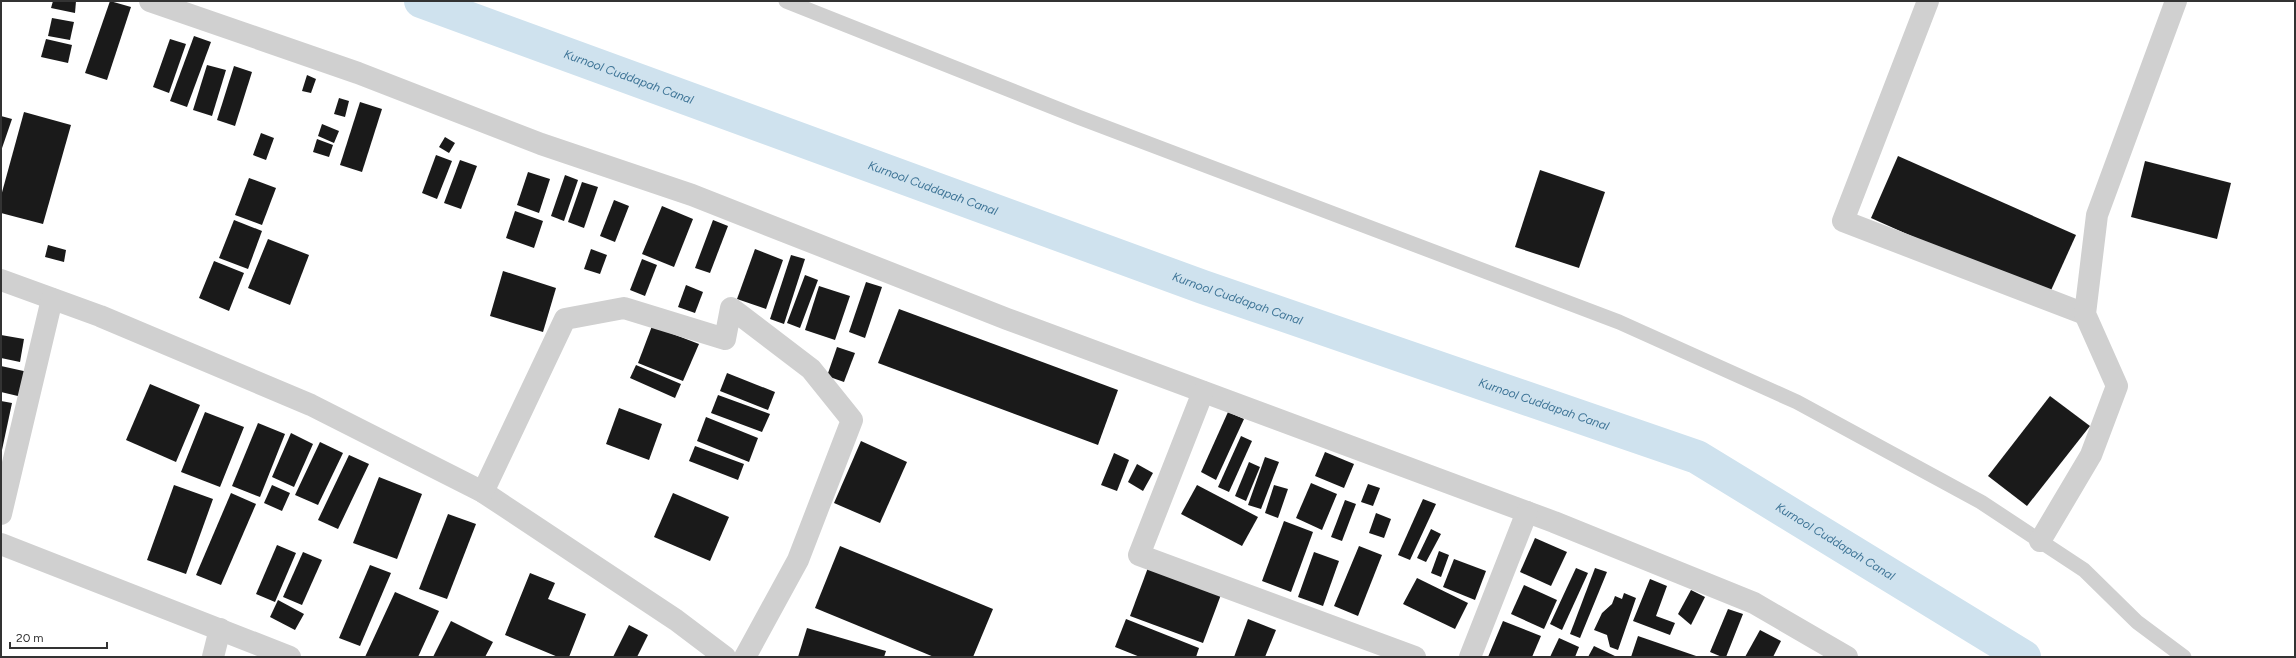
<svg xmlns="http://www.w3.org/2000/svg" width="2296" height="658" font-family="Figtree,sans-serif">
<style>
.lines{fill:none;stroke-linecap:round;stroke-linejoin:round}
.canal{stroke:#cfe2ee;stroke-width:34}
.building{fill:#1a1a1a}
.lane{stroke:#d0d0d0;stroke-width:15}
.street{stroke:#d0d0d0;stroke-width:22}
.labels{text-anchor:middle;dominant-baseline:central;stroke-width:4;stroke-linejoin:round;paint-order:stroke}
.water-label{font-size:12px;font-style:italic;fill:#3f7597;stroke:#fff}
</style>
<rect width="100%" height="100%" fill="#fff"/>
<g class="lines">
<path class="canal" id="s1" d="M 421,1 L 1203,287 L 1697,457 L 2024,657"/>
</g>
<g class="building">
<path d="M 53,1 L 76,1 L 75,13 L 51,8 Z"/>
<path d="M 110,1 L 131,7 L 107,80 L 85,73 Z"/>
<path d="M 52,18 L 74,22 L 70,40 L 48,36 Z"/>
<path d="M 194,36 L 211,42 L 187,107 L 170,101 Z"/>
<path d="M 46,39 L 72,45 L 68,63 L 41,57 Z"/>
<path d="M 170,39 L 186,44 L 169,93 L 153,87 Z"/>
<path d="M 207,65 L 226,70 L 212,116 L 193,110 Z"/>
<path d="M 234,66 L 252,72 L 235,126 L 217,120 Z"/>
<path d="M 307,75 L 316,79 L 311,93 L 302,91 Z"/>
<path d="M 339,98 L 349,101 L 345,117 L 334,114 Z"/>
<path d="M 360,102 L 382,109 L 362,172 L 340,165 Z"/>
<path d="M 24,112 L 71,125 L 43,224 L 1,213 L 1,196 Z"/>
<path d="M 1,116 L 12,119 L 1,151 Z"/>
<path d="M 322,124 L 339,131 L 334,143 L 318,136 Z"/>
<path d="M 261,133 L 274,138 L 266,160 L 253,155 Z"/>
<path d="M 445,137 L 455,143 L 449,153 L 439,147 Z"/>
<path d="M 317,139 L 333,145 L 329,157 L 313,152 Z"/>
<path d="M 436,155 L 452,161 L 437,199 L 422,193 Z"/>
<path d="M 1898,156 L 2076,235 L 2048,297 L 1871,218 Z"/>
<path d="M 460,160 L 477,166 L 461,209 L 444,203 Z"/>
<path d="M 2145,161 L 2231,183 L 2217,239 L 2131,217 Z"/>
<path d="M 1540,170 L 1605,192 L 1579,268 L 1515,247 Z"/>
<path d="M 528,172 L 550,179 L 539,213 L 517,205 Z"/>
<path d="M 565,175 L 578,180 L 564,221 L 551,216 Z"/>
<path d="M 249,178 L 276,188 L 262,225 L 235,215 Z"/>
<path d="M 582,182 L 598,187 L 584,228 L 568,222 Z"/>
<path d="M 614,200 L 629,206 L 615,242 L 600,236 Z"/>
<path d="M 662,206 L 693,219 L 674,267 L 642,254 Z"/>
<path d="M 515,211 L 543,221 L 534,248 L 506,238 Z"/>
<path d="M 234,220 L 262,231 L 248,269 L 219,258 Z"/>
<path d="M 713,220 L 728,226 L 710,273 L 695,268 Z"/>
<path d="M 268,239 L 309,255 L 290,305 L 248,288 Z"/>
<path d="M 48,245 L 66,250 L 64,262 L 45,257 Z"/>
<path d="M 591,249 L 607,255 L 600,274 L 584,269 Z"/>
<path d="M 755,249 L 783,260 L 766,309 L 737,299 Z"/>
<path d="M 791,255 L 805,259 L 784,324 L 770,319 Z"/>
<path d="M 642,259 L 657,265 L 645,296 L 630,290 Z"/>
<path d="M 214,261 L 244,273 L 229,311 L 199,298 Z"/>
<path d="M 503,271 L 556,288 L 543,332 L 490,316 Z"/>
<path d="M 805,275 L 818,280 L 800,328 L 787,323 Z"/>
<path d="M 866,282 L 882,287 L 865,338 L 849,332 Z"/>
<path d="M 686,285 L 703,292 L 695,313 L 678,307 Z"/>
<path d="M 819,286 L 850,296 L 835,340 L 805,330 Z"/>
<path d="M 899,309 L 1118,390 L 1098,445 L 878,363 Z"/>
<path d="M 652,326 L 699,344 L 683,381 L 638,363 Z"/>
<path d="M 1,335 L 24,339 L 20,362 L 1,358 Z"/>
<path d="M 837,347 L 855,353 L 844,382 L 827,376 Z"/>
<path d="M 636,365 L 681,384 L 675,398 L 630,378 Z"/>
<path d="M 1,366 L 28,372 L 22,397 L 1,392 Z"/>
<path d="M 727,373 L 775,392 L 768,410 L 720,391 Z"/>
<path d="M 150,384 L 200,405 L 176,462 L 126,440 Z"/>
<path d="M 718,395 L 770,414 L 762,432 L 711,413 Z"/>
<path d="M 2050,396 L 2090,426 L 2027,506 L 1988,476 Z"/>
<path d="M 1,401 L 12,403 L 2,450 L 1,449 Z"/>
<path d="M 619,408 L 662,424 L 649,460 L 606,444 Z"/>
<path d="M 205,412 L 244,427 L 220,487 L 181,472 Z"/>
<path d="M 1228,412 L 1244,419 L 1216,480 L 1201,472 Z"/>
<path d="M 706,417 L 758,438 L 749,462 L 697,441 Z"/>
<path d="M 258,423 L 285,434 L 260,497 L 232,486 Z"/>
<path d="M 291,433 L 313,444 L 294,487 L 272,477 Z"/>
<path d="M 1241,436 L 1252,441 L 1229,492 L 1218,487 Z"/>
<path d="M 861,441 L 907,462 L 880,523 L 834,503 Z"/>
<path d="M 320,442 L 343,453 L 318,505 L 295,495 Z"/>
<path d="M 695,446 L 744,464 L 738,480 L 689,461 Z"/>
<path d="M 1325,452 L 1354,464 L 1344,488 L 1315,476 Z"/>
<path d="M 1114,453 L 1129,460 L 1117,491 L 1101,485 Z"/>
<path d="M 349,455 L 369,464 L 338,529 L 318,520 Z"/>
<path d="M 1265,457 L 1279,462 L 1261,509 L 1248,505 Z"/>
<path d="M 1249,462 L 1260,467 L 1246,501 L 1235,496 Z"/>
<path d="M 1137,464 L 1153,473 L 1143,491 L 1128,482 Z"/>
<path d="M 379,477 L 422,494 L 397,559 L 353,543 Z"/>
<path d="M 1311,483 L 1337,494 L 1322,530 L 1296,518 Z"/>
<path d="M 1368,484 L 1380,488 L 1373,506 L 1361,502 Z"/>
<path d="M 174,485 L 213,499 L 186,574 L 147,560 Z"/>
<path d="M 272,485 L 290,493 L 282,511 L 264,503 Z"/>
<path d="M 1197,485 L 1258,517 L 1242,546 L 1181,514 Z"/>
<path d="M 1274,485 L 1288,489 L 1278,518 L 1265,513 Z"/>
<path d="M 231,493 L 256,504 L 221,585 L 196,575 Z"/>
<path d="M 673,493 L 729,517 L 710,561 L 654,537 Z"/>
<path d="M 1423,499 L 1436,504 L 1410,560 L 1398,555 Z"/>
<path d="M 1345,500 L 1356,504 L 1342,541 L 1331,537 Z"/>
<path d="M 1376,513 L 1391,519 L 1384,538 L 1369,533 Z"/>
<path d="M 448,514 L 476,524 L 447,599 L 419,589 Z"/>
<path d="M 1284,521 L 1313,532 L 1291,592 L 1262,581 Z"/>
<path d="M 1431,529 L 1441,534 L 1426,562 L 1417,558 Z"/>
<path d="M 1535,538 L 1567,552 L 1551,586 L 1520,572 Z"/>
<path d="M 277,545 L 296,553 L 275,602 L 256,594 Z"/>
<path d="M 840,546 L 993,609 L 973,657 L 934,657 L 815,608 Z"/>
<path d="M 1359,546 L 1382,555 L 1358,616 L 1334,606 Z"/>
<path d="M 1439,551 L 1449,555 L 1441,577 L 1431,573 Z"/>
<path d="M 303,552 L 322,560 L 302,605 L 283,597 Z"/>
<path d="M 1314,552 L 1339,561 L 1323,606 L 1298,597 Z"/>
<path d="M 1454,559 L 1486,571 L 1475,600 L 1443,587 Z"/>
<path d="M 370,565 L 391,573 L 360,646 L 339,638 Z"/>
<path d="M 1149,565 L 1222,592 L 1203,643 L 1130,616 Z"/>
<path d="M 1576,568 L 1588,573 L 1562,630 L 1550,624 Z"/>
<path d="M 1595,568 L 1607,572 L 1580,638 L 1570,634 Z"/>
<path d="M 530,573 L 555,583 L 548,599 L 586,614 L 569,657 L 558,657 L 505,635 Z"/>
<path d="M 1417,578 L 1468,603 L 1455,629 L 1403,604 Z"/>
<path d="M 1650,579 L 1667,586 L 1656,616 L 1675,623 L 1670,635 L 1633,621 Z"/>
<path d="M 1524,585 L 1557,600 L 1544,629 L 1511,614 Z"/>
<path d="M 1691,590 L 1705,597 L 1691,625 L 1678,614 Z"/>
<path d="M 395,592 L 439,611 L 418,657 L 365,657 Z"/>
<path d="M 1624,593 L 1636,598 L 1618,650 L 1610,647 L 1607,635 L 1594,630 L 1602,613 L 1612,604 L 1615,596 L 1622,599 Z"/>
<path d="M 278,600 L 304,614 L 295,630 L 270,617 Z"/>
<path d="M 1728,609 L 1743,614 L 1726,657 L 1722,657 L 1710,652 Z"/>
<path d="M 1126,619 L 1199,648 L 1196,657 L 1140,657 L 1115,647 Z"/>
<path d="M 1248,619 L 1276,630 L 1265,657 L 1234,657 Z"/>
<path d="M 451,621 L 493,642 L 485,657 L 433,657 Z"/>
<path d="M 1503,621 L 1541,636 L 1532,657 L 1488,657 Z"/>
<path d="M 629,625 L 648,635 L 637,657 L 613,657 Z"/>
<path d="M 807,628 L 886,651 L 884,657 L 798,657 Z"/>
<path d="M 1760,630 L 1781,641 L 1773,657 L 1745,657 Z"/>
<path d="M 1638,636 L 1699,657 L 1631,657 Z"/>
<path d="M 1559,638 L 1579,647 L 1575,657 L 1550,657 Z"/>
<path d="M 1594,646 L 1617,657 L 1588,657 Z"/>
</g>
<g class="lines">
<path class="lane" d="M 786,1 L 1078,117 L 1619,322 L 1797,402 L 1981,502 L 2084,570 L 2137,622 L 2184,657"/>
<g class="street">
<path d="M 150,1 L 358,73 L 541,144 L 692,195 L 1007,319 L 1554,522 L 1754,603 L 1847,657"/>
<path d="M 1928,1 L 1843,221 L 2085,314"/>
<path d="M 1,280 L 100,316 L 311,405 L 483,492 L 676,620 L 725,657"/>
<path d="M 1203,392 L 1139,555 L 1415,657"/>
<path d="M 483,492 L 565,319 L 624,308 L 725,339 L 731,308 L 811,369 L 852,420 L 798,560 L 745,657"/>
<path d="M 1,514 L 52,299"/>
<path d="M 2040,541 L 2091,455 L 2117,386 L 2085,314 L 2097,215 L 2176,1"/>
<path d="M 1,544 L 290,657"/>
<path d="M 213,657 L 220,629"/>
<path d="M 1470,657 L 1527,512"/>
</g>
</g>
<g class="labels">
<g class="water-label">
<text stroke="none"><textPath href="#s1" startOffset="221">Kurnool Cuddapah Canal</textPath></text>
<text stroke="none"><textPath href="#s1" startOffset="545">Kurnool Cuddapah Canal</textPath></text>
<text stroke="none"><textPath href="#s1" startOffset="869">Kurnool Cuddapah Canal</textPath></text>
<text stroke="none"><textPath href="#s1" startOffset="1193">Kurnool Cuddapah Canal</textPath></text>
<text stroke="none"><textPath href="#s1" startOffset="1517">Kurnool Cuddapah Canal</textPath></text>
</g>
</g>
<rect width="2296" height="658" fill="none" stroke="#333333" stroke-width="4"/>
<path d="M10 642v6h97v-6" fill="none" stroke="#333333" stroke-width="2"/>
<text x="16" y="642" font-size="12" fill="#333333" stroke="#ffffff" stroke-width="3" paint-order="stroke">20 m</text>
</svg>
